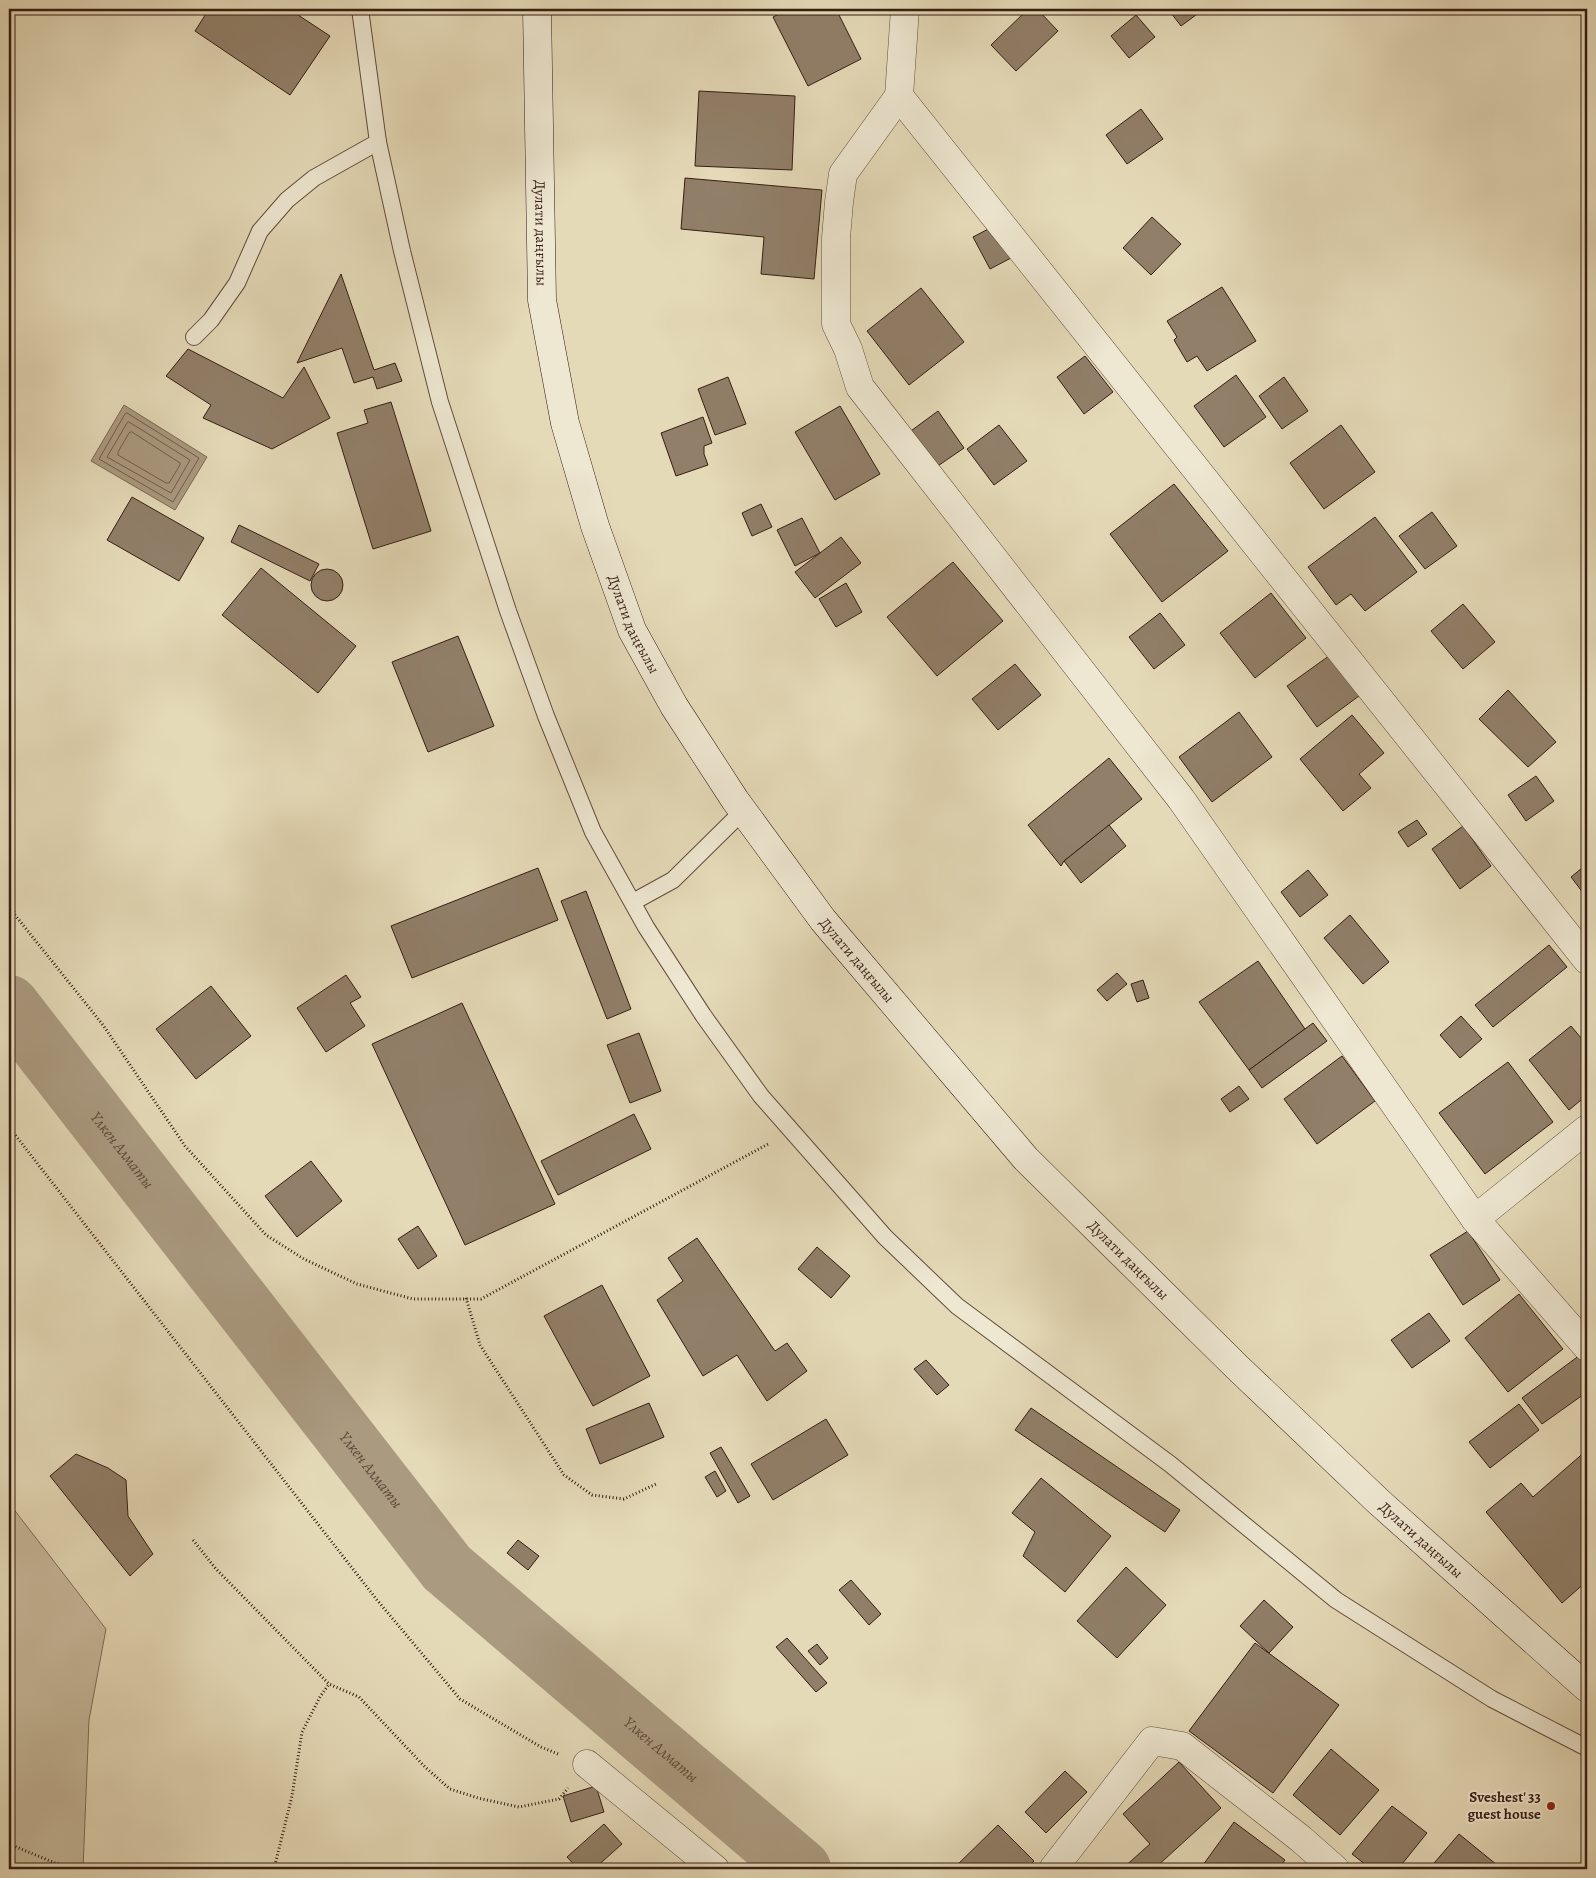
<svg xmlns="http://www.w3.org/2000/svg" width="1596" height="1878" font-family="Alegreya,serif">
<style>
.green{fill:#c7ba9c;stroke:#7e6c58}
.water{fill:#aa9a80;stroke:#7c6854}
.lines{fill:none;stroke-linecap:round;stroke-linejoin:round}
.shore{stroke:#705c4a;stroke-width:1}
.river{stroke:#aa9a80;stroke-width:60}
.building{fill:#917f69;stroke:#361d13}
.lane-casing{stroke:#624c3c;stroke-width:18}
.street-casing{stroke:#624c3c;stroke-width:29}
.secondary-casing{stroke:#361d13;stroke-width:29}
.path{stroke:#361d13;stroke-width:3;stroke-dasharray:1 2.5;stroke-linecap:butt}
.lane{stroke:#eee7d1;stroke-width:16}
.street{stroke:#eee7d1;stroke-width:28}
.secondary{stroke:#eee7d1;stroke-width:28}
.poi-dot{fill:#8f2418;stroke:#eee7d1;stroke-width:2}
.labels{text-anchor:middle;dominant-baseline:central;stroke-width:4;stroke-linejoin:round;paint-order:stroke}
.street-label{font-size:15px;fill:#361d13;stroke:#eee7d1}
.poi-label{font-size:15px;font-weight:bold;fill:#361d13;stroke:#eee7d1;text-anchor:end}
.water-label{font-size:16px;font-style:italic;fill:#5f4939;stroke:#eee7d1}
</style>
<rect width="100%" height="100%" fill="#e5dab8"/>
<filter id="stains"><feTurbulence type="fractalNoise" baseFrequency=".004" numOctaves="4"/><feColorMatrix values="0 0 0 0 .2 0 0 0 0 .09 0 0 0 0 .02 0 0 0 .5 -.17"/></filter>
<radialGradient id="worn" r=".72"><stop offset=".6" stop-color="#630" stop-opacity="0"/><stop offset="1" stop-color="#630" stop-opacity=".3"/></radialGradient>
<path class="green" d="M 9,1503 L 106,1629 L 89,1720 L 83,1869 L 9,1869 Z"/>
<path class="water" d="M 124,405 L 207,457 L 175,510 L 91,461 Z"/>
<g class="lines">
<g class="shore">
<path d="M 127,413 L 199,458 L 173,502 L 99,459 L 125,414 Z"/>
<path d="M 129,422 L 190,460 L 171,493 L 107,457 L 127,423 Z"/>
<path d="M 132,432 L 180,463 L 180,465 L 169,483 L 166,483 L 118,455 L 118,452 L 129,433 Z"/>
</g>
<path class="river" id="s1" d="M 9,1005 L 447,1568 L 801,1869"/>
</g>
<g class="building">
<path d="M 209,9 L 289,9 L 330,36 L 290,95 L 195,31 Z"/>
<path d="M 789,9 L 836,9 L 861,59 L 808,86 L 773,17 Z"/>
<path d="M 1028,9 L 1037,9 L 1058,31 L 1016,71 L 991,45 Z"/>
<path d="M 1168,9 L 1204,9 L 1181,26 Z"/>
<path d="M 1136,15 L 1155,37 L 1129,58 L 1111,36 Z"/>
<path d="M 699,91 L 795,96 L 792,170 L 695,166 Z"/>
<path d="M 1141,109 L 1163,139 L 1127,164 L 1106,135 Z"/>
<path d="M 685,178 L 822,190 L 814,279 L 761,274 L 764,237 L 681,229 Z"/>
<path d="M 1152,217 L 1181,244 L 1151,275 L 1123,248 Z"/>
<path d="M 994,226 L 1011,258 L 990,269 L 973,237 Z"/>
<path d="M 341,274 L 374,370 L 395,363 L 402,381 L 377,389 L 373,377 L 354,383 L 342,348 L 297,363 Z"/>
<path d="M 1222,287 L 1256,341 L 1207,371 L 1197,356 L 1187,362 L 1174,340 L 1177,337 L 1167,321 Z"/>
<path d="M 921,288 L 964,342 L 909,385 L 867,331 Z"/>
<path d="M 188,349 L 283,398 L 304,367 L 330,418 L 272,449 L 203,418 L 211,405 L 166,376 Z"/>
<path d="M 1085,356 L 1113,392 L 1084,414 L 1057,377 Z"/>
<path d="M 1236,375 L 1266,417 L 1224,447 L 1194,406 Z"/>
<path d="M 728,377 L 746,424 L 715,435 L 698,389 Z"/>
<path d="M 1284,377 L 1308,411 L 1282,429 L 1259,396 Z"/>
<path d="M 391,402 L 431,531 L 373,549 L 337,433 L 368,423 L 364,410 Z"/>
<path d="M 840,406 L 880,474 L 835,500 L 795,432 Z"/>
<path d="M 938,411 L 964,448 L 929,472 L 904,436 Z"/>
<path d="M 703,417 L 712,443 L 704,446 L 704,454 L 708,465 L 676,476 L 661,433 Z"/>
<path d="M 999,425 L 1027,461 L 994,485 L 967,449 Z"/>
<path d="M 1341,425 L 1375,472 L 1324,509 L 1290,463 Z"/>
<path d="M 1174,484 L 1228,551 L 1162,602 L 1110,534 Z"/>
<path d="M 132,497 L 204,538 L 179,581 L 107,540 Z"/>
<path d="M 761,504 L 772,527 L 752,536 L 742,513 Z"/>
<path d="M 1432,512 L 1457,546 L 1425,569 L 1399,536 Z"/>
<path d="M 1375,517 L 1417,572 L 1365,611 L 1351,594 L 1336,605 L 1308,567 Z"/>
<path d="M 802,518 L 820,553 L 795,566 L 777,530 Z"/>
<path d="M 239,525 L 319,564 L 310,581 L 231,542 Z"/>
<path d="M 841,537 L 861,563 L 815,598 L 795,572 Z"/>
<path d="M 953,562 L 1003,621 L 937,676 L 887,617 Z"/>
<path d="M 261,568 L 356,646 L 318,693 L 222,615 Z"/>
<circle cx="327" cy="585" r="16"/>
<path d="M 846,583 L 862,612 L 836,627 L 819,599 Z"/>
<path d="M 1271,593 L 1306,638 L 1255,678 L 1220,633 Z"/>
<path d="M 1463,604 L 1495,642 L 1463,669 L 1431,631 Z"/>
<path d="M 1160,613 L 1185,645 L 1154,669 L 1129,637 Z"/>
<path d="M 458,636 L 494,726 L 428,752 L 392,662 Z"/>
<path d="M 1333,653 L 1363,693 L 1317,727 L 1287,686 Z"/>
<path d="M 1015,664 L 1041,695 L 998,730 L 972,699 Z"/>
<path d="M 1508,690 L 1556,742 L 1528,767 L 1479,719 Z"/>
<path d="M 1239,712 L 1272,757 L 1212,802 L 1179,757 Z"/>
<path d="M 1352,715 L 1384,753 L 1359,774 L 1371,788 L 1343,811 L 1300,759 Z"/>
<path d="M 1109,758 L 1142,799 L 1064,861 L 1061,866 L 1028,825 Z"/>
<path d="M 1536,776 L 1554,801 L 1526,821 L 1508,795 Z"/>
<path d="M 1417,820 L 1427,834 L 1408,847 L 1398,832 Z"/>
<path d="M 1109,825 L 1126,846 L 1081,883 L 1064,861 Z"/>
<path d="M 1463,826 L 1491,866 L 1460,889 L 1432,849 Z"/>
<path d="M 1587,864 L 1587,898 L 1571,877 Z"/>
<path d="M 538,868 L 558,920 L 412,978 L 391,926 Z"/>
<path d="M 1308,870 L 1328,895 L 1300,917 L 1281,892 Z"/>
<path d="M 586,891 L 631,1009 L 607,1019 L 561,901 Z"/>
<path d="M 1350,915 L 1389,962 L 1363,984 L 1324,938 Z"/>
<path d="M 1549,945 L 1567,967 L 1493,1027 L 1475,1005 Z"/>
<path d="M 1258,961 L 1305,1029 L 1249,1070 L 1199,1002 Z"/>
<path d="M 1117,973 L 1127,984 L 1107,1001 L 1097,990 Z"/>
<path d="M 346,975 L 361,997 L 350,1003 L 365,1026 L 326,1052 L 297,1008 Z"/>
<path d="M 1143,980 L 1149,998 L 1137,1002 L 1131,984 Z"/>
<path d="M 211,986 L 251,1036 L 196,1079 L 156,1029 Z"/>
<path d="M 462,1003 L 555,1204 L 465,1245 L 372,1044 Z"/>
<path d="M 1461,1016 L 1482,1039 L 1460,1058 L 1440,1035 Z"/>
<path d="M 1313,1023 L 1327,1041 L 1262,1088 L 1249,1070 Z"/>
<path d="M 1571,1026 L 1587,1045 L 1587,1095 L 1569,1110 L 1529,1060 Z"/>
<path d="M 639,1033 L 661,1091 L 630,1103 L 607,1045 Z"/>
<path d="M 1342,1056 L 1375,1101 L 1317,1144 L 1284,1099 Z"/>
<path d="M 1508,1062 L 1553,1122 L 1485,1174 L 1439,1113 Z"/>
<path d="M 1239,1086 L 1249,1099 L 1230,1112 L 1221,1099 Z"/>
<path d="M 634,1114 L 651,1149 L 558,1195 L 541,1161 Z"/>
<path d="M 311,1161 L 342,1201 L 297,1237 L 265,1196 Z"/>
<path d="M 418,1226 L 437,1256 L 418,1269 L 398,1239 Z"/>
<path d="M 1468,1231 L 1500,1280 L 1463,1305 L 1430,1255 Z"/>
<path d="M 697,1238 L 775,1351 L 787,1343 L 807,1371 L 767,1401 L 737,1355 L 703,1376 L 657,1300 L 683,1281 L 668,1258 Z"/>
<path d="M 817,1247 L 850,1276 L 831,1298 L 798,1269 Z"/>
<path d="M 602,1285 L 650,1376 L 593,1406 L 544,1316 Z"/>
<path d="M 1519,1294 L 1563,1349 L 1508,1392 L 1465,1338 Z"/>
<path d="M 1429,1313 L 1450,1341 L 1412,1368 L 1391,1340 Z"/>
<path d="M 1580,1355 L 1587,1365 L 1587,1392 L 1542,1424 L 1522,1398 Z"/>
<path d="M 926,1360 L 949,1385 L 937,1395 L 914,1369 Z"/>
<path d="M 649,1403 L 664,1437 L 600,1464 L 586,1429 Z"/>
<path d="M 1519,1404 L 1539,1430 L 1490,1468 L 1469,1442 Z"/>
<path d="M 1031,1408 L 1180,1510 L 1165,1532 L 1015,1430 Z"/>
<path d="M 826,1419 L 848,1455 L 773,1500 L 751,1464 Z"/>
<path d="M 721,1447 L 750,1496 L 738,1503 L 710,1453 Z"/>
<path d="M 1587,1450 L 1587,1581 L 1562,1603 L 1486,1512 L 1521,1483 L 1533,1497 Z"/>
<path d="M 76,1454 L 108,1468 L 126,1480 L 128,1516 L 153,1554 L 130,1576 L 50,1476 Z"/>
<path d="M 715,1471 L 726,1491 L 717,1497 L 705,1477 Z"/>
<path d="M 1041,1478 L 1111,1536 L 1065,1592 L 1023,1556 L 1035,1532 L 1012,1513 Z"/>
<path d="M 518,1540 L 539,1556 L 528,1570 L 507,1553 Z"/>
<path d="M 1126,1567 L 1166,1605 L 1117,1658 L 1077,1621 Z"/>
<path d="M 851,1580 L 881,1614 L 869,1625 L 839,1590 Z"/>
<path d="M 1264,1600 L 1293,1627 L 1269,1653 L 1240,1626 Z"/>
<path d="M 787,1638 L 827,1683 L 816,1692 L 776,1647 Z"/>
<path d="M 1255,1643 L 1339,1705 L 1273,1793 L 1189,1731 Z"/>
<path d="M 817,1644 L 828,1658 L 820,1665 L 808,1651 Z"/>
<path d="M 1331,1749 L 1379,1790 L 1340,1835 L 1293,1795 Z"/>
<path d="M 1179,1762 L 1221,1808 L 1154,1869 L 1122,1869 L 1150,1844 L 1123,1814 Z"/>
<path d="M 1065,1771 L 1087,1792 L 1046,1833 L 1025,1812 Z"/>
<path d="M 596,1786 L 604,1812 L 571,1822 L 563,1796 Z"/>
<path d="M 1392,1806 L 1427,1833 L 1398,1869 L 1371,1869 L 1352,1854 Z"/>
<path d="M 1234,1822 L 1285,1860 L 1278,1869 L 1208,1869 L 1203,1865 Z"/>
<path d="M 604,1824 L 622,1844 L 594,1869 L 578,1869 L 567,1857 Z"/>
<path d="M 998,1825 L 1034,1861 L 1026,1869 L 953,1869 Z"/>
<path d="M 1459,1834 L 1502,1869 L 1429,1869 Z"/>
</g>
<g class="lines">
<defs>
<g id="lane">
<path d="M 360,9 L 378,142 L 402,251 L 440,402 L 508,611 L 546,716 L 593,832 L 646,927 L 703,1015 L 761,1096 L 885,1237 L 957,1306 L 1170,1464 L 1336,1600 L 1492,1699 L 1587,1748"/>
<path d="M 194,337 L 211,320 L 237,283 L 260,231 L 287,200 L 314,178 L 378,142"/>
<path d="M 633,902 L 673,880 L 743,811"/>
</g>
<g id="street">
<path d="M 905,9 L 899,96 L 1587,960"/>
<path d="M 899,96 L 843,174 L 839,202 L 836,238 L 836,324 L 848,349 L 860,387 L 1181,799 L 1475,1219 L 1587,1347"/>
<path d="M 1475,1219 L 1587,1129"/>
<path d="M 587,1764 L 715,1869"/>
<path d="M 1053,1869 L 1152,1741 L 1182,1746 L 1301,1839 L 1335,1869"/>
</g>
<g id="secondary">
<path id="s2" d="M 537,9 L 542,300 L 565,423 L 595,526 L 632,630 L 674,706 L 735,800 L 823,920 L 1026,1159 L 1238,1368 L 1379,1502 L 1587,1688"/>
</g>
</defs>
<use href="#lane" class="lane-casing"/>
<use href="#street" class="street-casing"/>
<use href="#secondary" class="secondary-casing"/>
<g class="path">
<path d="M 9,898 L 15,915 L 103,1025 L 185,1146 L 266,1235 L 304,1259 L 357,1284 L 413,1299 L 481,1299 L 770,1143"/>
<path d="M 9,1127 L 377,1600 L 460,1699 L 541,1747 L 558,1754"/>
<path d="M 466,1298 L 480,1345 L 564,1475 L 592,1495 L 624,1499 L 656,1484"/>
<path d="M 193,1540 L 216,1569 L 329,1684 L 359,1697 L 425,1767 L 450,1789 L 478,1798 L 519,1807 L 559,1799 L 568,1788"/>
<path d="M 9,1844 L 55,1863 L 77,1869"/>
<path d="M 274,1869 L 292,1796 L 302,1732 L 320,1697 L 329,1684"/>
</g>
<use href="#lane" class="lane"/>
<use href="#street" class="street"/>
<use href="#secondary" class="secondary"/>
</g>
<circle class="poi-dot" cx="1551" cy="1806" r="5"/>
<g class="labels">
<g class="street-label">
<text stroke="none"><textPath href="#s2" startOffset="224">Дулати даңғылы</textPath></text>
<text stroke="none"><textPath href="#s2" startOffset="629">Дулати даңғылы</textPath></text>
<text stroke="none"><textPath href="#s2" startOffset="1034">Дулати даңғылы</textPath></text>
<text stroke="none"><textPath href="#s2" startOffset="1439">Дулати даңғылы</textPath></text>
<text stroke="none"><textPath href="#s2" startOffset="1844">Дулати даңғылы</textPath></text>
</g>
<g class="poi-label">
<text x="1541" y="1797">Sveshest' 33<tspan x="1541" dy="17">guest house</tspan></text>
</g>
<g class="water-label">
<text stroke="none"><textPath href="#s1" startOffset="184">Үлкен Алматы</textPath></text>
<text stroke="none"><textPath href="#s1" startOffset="589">Үлкен Алматы</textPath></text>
<text stroke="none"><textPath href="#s1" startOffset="994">Үлкен Алматы</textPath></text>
</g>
</g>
<rect width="1596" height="1878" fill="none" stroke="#e5dab8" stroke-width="30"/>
<rect x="10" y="10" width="1576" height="1858" fill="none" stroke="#361d13" stroke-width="2.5"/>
<rect x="15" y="15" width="1566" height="1848" fill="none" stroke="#361d13"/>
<rect width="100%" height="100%" filter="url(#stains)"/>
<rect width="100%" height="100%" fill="url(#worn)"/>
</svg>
